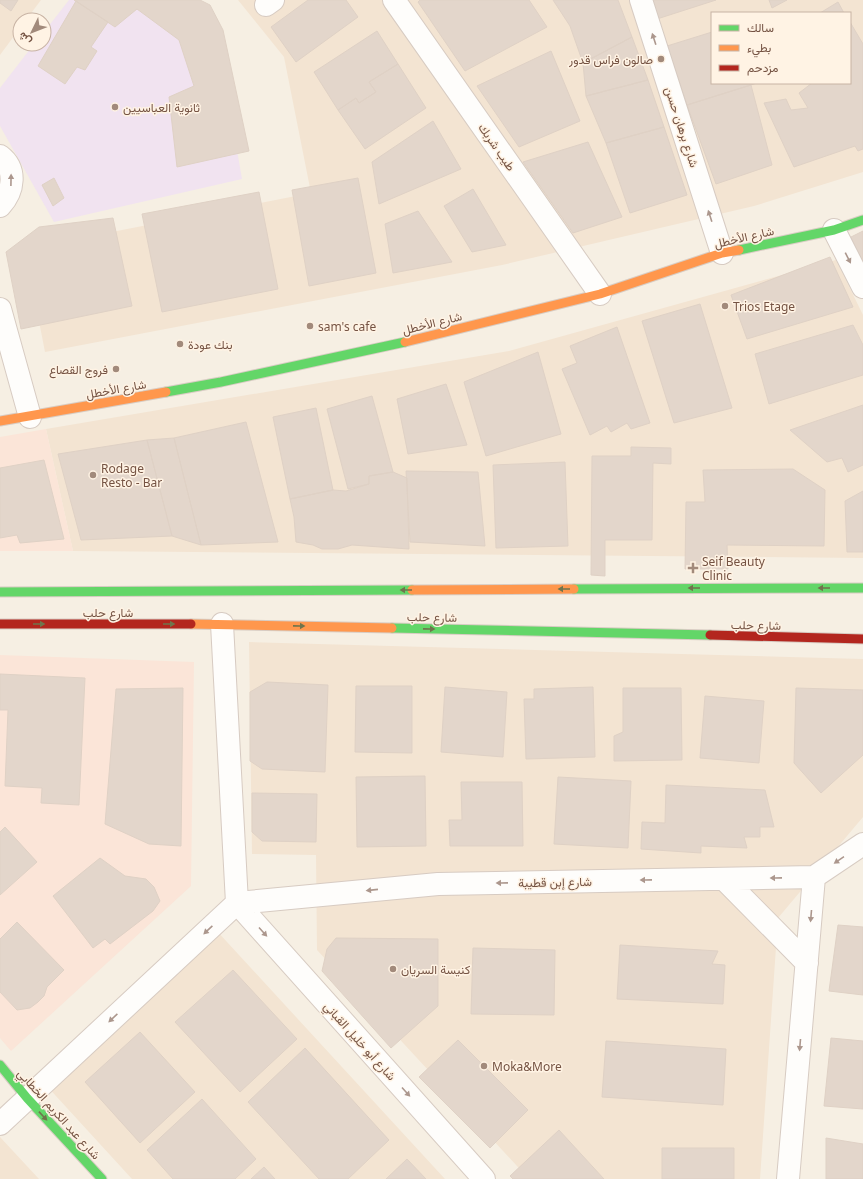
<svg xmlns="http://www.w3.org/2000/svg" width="863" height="1179" font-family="'Noto Sans',Vazirmatn,sans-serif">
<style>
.residential{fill:#f3e4d2;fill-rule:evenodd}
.commercial{fill:#fbe5d8}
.education{fill:#f1e3f0}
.building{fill:#e3d6cb;stroke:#dfd1c5}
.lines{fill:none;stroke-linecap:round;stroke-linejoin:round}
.street-casing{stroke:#d7cbc2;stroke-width:24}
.fast-casing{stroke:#d8ccc3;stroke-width:11}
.slow-casing{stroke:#d8ccc3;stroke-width:11}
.jam-casing{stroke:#d8ccc3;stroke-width:11}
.street{stroke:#fefdfb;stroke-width:22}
.fast{stroke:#63d668;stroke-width:9}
.slow{stroke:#ff974d;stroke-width:9}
.jam{stroke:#b3261e;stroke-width:9}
.oneway{fill:#ac978d}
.oneway2{fill:#70744c}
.poi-dot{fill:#a28a7b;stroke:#fff3e4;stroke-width:1.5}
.labels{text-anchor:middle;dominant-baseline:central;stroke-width:3;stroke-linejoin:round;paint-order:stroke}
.poi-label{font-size:12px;fill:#755343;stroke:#fff3e4;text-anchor:start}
.street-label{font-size:12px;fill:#755343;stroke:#fff3e4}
</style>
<rect width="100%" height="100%" fill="#f6efe3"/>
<!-- residential -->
<path class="residential" d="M 0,0 L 41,0 L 26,20 L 20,20 L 20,28 L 0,55 Z
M 238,0 L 863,0 L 863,172 L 754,206 L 502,265 L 45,352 L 25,249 L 311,193 L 284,57 ZM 712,13 L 850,13 L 850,83 L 712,83 Z
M 836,260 L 863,315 L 863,558 L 73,551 L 46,429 L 509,351 Z
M 249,642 L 863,659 L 863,817 L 778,918 L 760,1179 L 529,1179 L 317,950 L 316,855 L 252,854 Z
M 216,930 L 445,1179 L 132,1179 L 45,1084 Z
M 0,1137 L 39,1179 L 0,1179 Z"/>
<!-- commercial -->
<path class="commercial" d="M 46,429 L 73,551 L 0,551 L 0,437 Z
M 0,655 L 194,662 L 191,886 L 11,1051 L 0,1038 Z"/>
<!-- education -->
<path class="education" d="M 69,0 L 182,0 L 214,19 L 242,179 L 54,222 L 0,126 L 0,88 L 34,44 L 44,44 L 44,32 Z"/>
<!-- building -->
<path class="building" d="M 0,0 L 18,0 L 11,11 L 0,3 Z
M 74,0 L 200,0 L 210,5 L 223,30 L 249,151 L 177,167 L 169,97 L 194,86 L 179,40 L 137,9 L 115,27 Z
M 308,0 L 346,0 L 358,17 L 296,62 L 271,27 Z
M 420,0 L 529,0 L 547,27 L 465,71 L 418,2 Z
M 553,0 L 618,0 L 632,37 L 583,63 L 570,26 Z
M 651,0 L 716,0 L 657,19 Z
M 769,0 L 787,0 L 772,8 Z
M 76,1 L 108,22 L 91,47 L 97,51 L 85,70 L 77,67 L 65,84 L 38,66 Z
M 838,2 L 844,13 L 820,13 Z
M 850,22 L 863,44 L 863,149 L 858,151 L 855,146 L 794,167 L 764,103 L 786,99 L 791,110 L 808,108 L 799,93 L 812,83 L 850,83 Z
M 377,31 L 398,64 L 369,82 L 376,92 L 359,103 L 356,98 L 338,110 L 314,72 Z
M 712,32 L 712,83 L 757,83 L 687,105 L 667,46 Z
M 632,37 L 648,80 L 586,96 L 583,63 Z
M 551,51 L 580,121 L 519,147 L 477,86 Z
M 398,64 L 426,108 L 365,149 L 338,110 L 356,98 L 359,103 L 376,92 L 369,82 Z
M 648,80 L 664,127 L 606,143 L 586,96 Z
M 751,85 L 772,165 L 716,184 L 687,105 Z
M 433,121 L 461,169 L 379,204 L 372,162 Z
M 664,127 L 687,195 L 630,213 L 606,143 Z
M 588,142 L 622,217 L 573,233 L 523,162 Z
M 54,178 L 64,198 L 53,206 L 42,185 Z
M 358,178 L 376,273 L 309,286 L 292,190 Z
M 473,189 L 506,245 L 472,252 L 444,206 Z
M 259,192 L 278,289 L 162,312 L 142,214 Z
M 418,211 L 452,262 L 393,273 L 385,224 Z
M 113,218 L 132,306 L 21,329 L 6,252 L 39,227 Z
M 863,231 L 863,271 L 847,239 Z
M 830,257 L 853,307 L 747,339 L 731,295 Z
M 700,304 L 732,408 L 674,423 L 642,321 Z
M 853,325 L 863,345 L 863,375 L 769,404 L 755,354 Z
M 617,327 L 650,423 L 631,429 L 627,423 L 611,432 L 607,426 L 590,435 L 562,369 L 577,363 L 570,346 Z
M 538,352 L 561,434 L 486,456 L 464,382 Z
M 446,384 L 467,445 L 408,454 L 397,399 Z
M 372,396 L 393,472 L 369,476 L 369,484 L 348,489 L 327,409 Z
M 863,405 L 863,465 L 848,472 L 842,458 L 827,462 L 790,430 Z
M 316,408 L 333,490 L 290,499 L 273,417 Z
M 246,422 L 278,542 L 201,545 L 174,438 Z
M 174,438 L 201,545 L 172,536 L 147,440 Z
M 147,440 L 172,536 L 81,540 L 58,454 Z
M 631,447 L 671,448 L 671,464 L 653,463 L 652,540 L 605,540 L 605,576 L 591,575 L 592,456 L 631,456 Z
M 44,460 L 64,539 L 20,543 L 17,535 L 0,538 L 0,468 Z
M 565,462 L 568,546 L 496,548 L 493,465 Z
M 793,469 L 825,490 L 824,546 L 727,545 L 728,569 L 685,569 L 686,502 L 705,502 L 703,470 Z
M 406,471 L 478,472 L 485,546 L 410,542 Z
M 393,472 L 407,478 L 409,549 L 352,545 L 338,549 L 322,549 L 313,545 L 296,542 L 294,517 L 290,499 L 333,490 L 346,491 L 369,484 L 369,476 Z
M 863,491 L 863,552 L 847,552 L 845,501 Z
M 0,674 L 85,678 L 79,805 L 41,803 L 42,788 L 5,786 L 8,710 L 0,710 Z
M 267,682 L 328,685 L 325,772 L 262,769 L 250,761 L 250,692 Z
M 356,686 L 412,686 L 412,753 L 355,752 Z
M 445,687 L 507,692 L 503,757 L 441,752 Z
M 593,687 L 595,757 L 526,759 L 524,699 L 534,699 L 534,689 Z
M 183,688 L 181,846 L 149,844 L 105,824 L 116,689 Z
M 623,688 L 681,688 L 682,760 L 614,761 L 614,736 L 623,732 Z
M 796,688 L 863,690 L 863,755 L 821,793 L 794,763 Z
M 705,696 L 764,701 L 759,763 L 700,758 Z
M 425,776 L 426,846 L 357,847 L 356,777 Z
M 558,777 L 631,781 L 628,848 L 554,844 Z
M 461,782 L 522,782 L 523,846 L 450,846 L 449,820 L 462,820 Z
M 666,785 L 765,790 L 774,827 L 760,827 L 760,837 L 744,837 L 747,848 L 701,846 L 701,853 L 641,849 L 642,822 L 665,823 Z
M 252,793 L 317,794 L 316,842 L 262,841 L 252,832 Z
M 5,827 L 37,862 L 0,895 L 0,832 Z
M 100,858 L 125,876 L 146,879 L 154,887 L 160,901 L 153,911 L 110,944 L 105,939 L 93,948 L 53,896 Z
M 17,922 L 64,970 L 47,987 L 44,996 L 38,1002 L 30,1008 L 17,1010 L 0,992 L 0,939 Z
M 838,925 L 863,927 L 863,995 L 829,991 Z
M 336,938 L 438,939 L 438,1006 L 391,1048 L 322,971 L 327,949 Z
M 620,945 L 718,951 L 712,964 L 725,965 L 723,1004 L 617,999 Z
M 473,948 L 555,950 L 554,1015 L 471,1014 Z
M 233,970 L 297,1039 L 240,1092 L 175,1022 Z
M 140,1032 L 195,1092 L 140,1143 L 85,1082 Z
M 831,1038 L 863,1041 L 863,1109 L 824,1106 Z
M 458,1040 L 528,1110 L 490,1148 L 419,1077 Z
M 606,1041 L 726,1049 L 723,1105 L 602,1097 Z
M 305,1048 L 389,1140 L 348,1179 L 319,1179 L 248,1102 Z
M 202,1099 L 256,1159 L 235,1179 L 173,1179 L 147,1150 Z
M 559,1130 L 604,1179 L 513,1179 L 510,1176 Z
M 826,1138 L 863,1144 L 863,1179 L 826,1179 Z
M 662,1148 L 734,1148 L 734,1179 L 662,1179 Z
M 407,1159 L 426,1179 L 386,1179 Z
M 264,1167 L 275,1179 L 251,1179 Z"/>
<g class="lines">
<!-- street casing -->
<g class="street-casing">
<path id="street" d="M 394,0 L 600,294
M 641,0 L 722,253
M 266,5 L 273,0
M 0,156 C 17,169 14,191 0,206
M 834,230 L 863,287
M 0,309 L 30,417
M 222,624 L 237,903
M 724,879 L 807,963
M 237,903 L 438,884 L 814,877 L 863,844
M 237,903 L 484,1179
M 0,1124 L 237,903
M 788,1179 L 814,877"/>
</g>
<!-- fast casing -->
<g class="fast-casing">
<path id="fast" d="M 739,250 L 834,230 L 863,220
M 166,392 L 221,382 L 405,342
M 574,589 L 863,588
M 0,592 L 412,590
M 392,628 L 710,635
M 0,1065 L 27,1098 L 102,1179"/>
</g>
<!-- slow casing -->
<g class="slow-casing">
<path id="slow" d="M 405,342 L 600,294 L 722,253 L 739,250
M 0,421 L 166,392
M 412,590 L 574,589
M 191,624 L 392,628"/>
</g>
<!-- jam casing -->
<g class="jam-casing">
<path id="jam" d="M 0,624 L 191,624
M 710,635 L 863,639"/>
</g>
<!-- street -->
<use href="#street" class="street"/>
<!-- fast -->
<use href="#fast" class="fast"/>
<!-- slow -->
<use href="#slow" class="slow"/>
<!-- jam -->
<use href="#jam" class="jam"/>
</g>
<!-- one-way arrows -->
<defs><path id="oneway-solid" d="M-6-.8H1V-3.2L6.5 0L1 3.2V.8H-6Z"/></defs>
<g class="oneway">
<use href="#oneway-solid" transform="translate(654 39) rotate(-108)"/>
<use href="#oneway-solid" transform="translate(11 180) rotate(-89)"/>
<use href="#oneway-solid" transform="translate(710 216) rotate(-108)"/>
<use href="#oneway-solid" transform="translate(848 258) rotate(63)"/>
<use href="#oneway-solid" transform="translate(839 860) rotate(146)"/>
<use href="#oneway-solid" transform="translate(776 878) rotate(179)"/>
<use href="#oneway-solid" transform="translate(646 880) rotate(179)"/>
<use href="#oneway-solid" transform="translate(502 883) rotate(179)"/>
<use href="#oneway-solid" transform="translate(372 890) rotate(174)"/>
<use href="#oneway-solid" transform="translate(811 916) rotate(95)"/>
<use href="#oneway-solid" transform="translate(208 930) rotate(137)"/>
<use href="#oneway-solid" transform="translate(263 932) rotate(48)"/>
<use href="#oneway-solid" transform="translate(113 1018) rotate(137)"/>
<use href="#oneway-solid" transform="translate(800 1045) rotate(95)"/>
<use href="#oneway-solid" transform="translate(406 1092) rotate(48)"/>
</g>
<g class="oneway2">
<use href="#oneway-solid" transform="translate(694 588) rotate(180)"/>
<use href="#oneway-solid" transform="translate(824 588) rotate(180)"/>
<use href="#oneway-solid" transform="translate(564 589) rotate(180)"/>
<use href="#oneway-solid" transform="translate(406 590) rotate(180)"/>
<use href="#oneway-solid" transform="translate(39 624)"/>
<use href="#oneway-solid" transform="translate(169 624)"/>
<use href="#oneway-solid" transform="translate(299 626) rotate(1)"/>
<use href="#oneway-solid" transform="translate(429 629) rotate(1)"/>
<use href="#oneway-solid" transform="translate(43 1116) rotate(47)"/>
</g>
<!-- markers -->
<g class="poi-dot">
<circle cx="661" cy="59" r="4"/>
<circle cx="115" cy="107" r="4"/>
<circle cx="725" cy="306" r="4"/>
<circle cx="310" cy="326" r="4"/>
<circle cx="180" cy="344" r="4"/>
<circle cx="116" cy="369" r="4"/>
<circle cx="93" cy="475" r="4"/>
<path d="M691 562h4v4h4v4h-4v4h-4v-4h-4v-4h4z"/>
<circle cx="393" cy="969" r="4"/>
<circle cx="484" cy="1066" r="4"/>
</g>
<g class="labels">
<!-- poi labels -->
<g class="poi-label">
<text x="653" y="59" text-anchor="end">صالون فراس قدور</text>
<text x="123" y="107">ثانوية العباسيين</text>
<text x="733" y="306">Trios Etage</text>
<text x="318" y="326">sam's cafe</text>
<text x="188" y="344">بنك عودة</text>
<text x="108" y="369" text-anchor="end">فروج القصاع</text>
<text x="101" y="468">Rodage<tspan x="101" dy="14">Resto - Bar</tspan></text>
<text x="702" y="561">Seif Beauty<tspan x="702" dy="14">Clinic</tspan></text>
<text x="401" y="969">كنيسة السريان</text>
<text x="492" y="1066">Moka&amp;More</text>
</g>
<!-- street labels -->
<g class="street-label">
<text transform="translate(682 127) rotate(72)">شارع برهان حسن</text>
<text transform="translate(497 147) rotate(55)">طيب شربك</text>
<text transform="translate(744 237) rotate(-13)">شارع الأخطل</text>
<text transform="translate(432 323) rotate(-14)">شارع الأخطل</text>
<text transform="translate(116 389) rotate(-10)">شارع الأخطل</text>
<text x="108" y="612">شارع حلب</text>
<text transform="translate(432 617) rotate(1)">شارع حلب</text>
<text transform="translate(756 625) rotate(1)">شارع حلب</text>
<text transform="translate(555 882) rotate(-1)">شارع إبن قطيبة</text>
<text transform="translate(360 1041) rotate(48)">شارع أبو خليل القباني</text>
<text transform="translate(59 1114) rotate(48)">شارع عبد الكريم الخطابي</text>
</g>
</g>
<!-- legend -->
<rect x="711" y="12" width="140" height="72" fill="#fff3e4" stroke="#c8b3a4"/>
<rect x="719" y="25" width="20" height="6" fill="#63d668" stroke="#c8b3a4"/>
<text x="747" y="32" font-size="12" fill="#755343">سالك</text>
<rect x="719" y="45" width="20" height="6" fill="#ff974d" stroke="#c8b3a4"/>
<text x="747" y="52" font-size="12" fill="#755343">بطيء</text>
<rect x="719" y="65" width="20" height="6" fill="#b3261e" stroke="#c8b3a4"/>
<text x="747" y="72" font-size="12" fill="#755343">مزدحم</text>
<!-- north arrow -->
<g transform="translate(32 32) rotate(227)"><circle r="19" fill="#fff3e4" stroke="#c8b3a4"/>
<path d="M0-3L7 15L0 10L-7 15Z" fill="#a28a7b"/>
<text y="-6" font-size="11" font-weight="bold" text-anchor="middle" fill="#755343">ش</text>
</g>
</svg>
